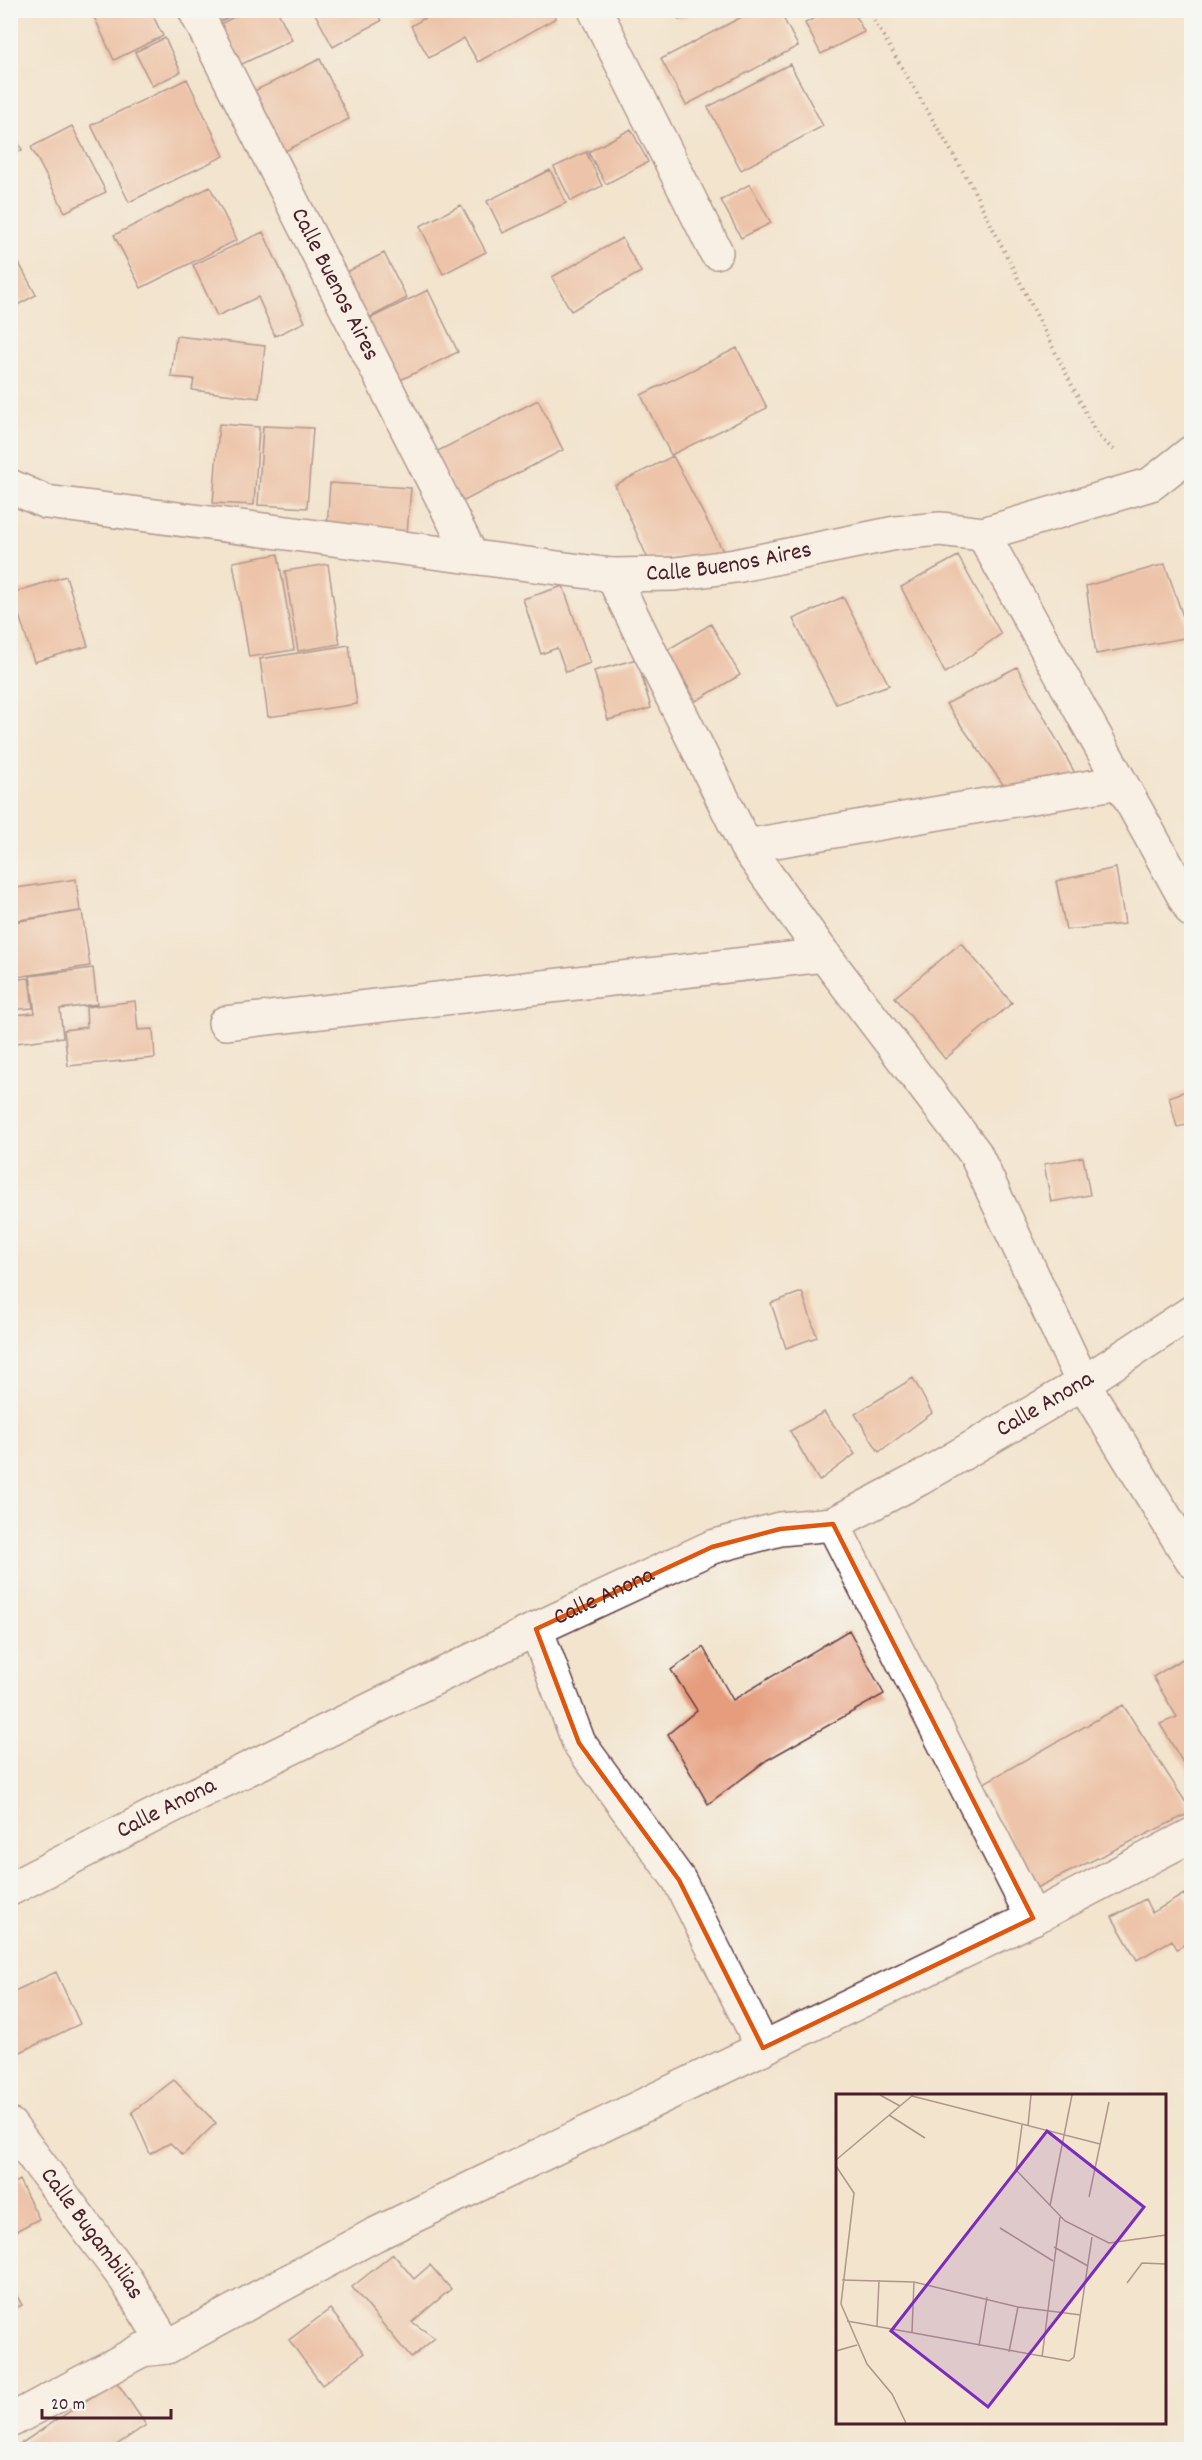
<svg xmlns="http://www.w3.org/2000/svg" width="1202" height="2460" font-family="Dekko,sans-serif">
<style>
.building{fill:#e69d7d}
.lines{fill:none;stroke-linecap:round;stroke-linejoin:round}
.minor-casing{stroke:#633d43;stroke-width:36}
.path{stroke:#633d43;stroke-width:4;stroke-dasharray:1.5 4.5;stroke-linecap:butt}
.minor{stroke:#fff;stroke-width:33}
.marked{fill:none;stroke:#e0560e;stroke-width:4.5;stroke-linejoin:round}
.labels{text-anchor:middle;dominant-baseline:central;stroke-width:4.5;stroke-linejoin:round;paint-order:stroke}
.street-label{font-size:24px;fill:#4a1f2b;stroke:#f6f6f2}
.inset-road{fill:none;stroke:#af958c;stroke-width:1.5}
.view{fill:#7b2cbf;fill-opacity:0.15;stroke:#7b2cbf;stroke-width:3}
.inset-edge{fill:none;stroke:#4a1f2b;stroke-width:3}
</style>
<rect width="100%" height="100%" fill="#f6f6f2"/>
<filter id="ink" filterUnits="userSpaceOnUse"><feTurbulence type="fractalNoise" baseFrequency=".0167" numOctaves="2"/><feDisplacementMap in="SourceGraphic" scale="12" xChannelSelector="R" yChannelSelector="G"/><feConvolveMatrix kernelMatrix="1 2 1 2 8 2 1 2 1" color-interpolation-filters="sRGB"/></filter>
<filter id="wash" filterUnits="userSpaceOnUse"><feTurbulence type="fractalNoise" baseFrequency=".008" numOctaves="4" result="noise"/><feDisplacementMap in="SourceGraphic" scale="24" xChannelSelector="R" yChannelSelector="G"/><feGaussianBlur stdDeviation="1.35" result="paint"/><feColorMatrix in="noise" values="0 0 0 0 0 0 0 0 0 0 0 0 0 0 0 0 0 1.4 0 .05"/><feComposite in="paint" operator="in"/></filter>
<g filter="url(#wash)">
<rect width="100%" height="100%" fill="#f2e4cd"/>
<g id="blocks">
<!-- building -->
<path class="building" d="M 91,10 L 150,10 L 163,36 L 114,60 Z
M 206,10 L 243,10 L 213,25 Z
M 248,10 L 277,10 L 292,40 L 240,65 L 220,24 Z
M 316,10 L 376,10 L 381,21 L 333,47 L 314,12 Z
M 438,10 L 552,10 L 556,18 L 478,62 L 464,38 L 429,58 L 411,26 Z
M 674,10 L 697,10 L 679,20 Z
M 755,10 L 779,10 L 798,46 L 686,105 L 661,59 Z
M 830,10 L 853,10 L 864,32 L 821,54 L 805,23 Z
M 165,38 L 181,72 L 152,86 L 135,52 Z
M 320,59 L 349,119 L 279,154 L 250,93 Z
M 790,64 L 823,126 L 741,170 L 708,107 Z
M 187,79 L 224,156 L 129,202 L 91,125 Z
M 72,126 L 106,192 L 65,212 L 31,147 Z
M 10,128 L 22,150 L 10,156 Z
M 631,129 L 648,162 L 606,184 L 588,152 Z
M 586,152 L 602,186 L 571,201 L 554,167 Z
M 550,170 L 566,203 L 503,233 L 487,201 Z
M 750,184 L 771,223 L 741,238 L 721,200 Z
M 210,187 L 237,240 L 141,288 L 114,235 Z
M 461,205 L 486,252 L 443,274 L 420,226 Z
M 263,232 L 305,322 L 275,336 L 258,297 L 217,316 L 193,265 Z
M 622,238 L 641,272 L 571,311 L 552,277 Z
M 10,246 L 36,295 L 10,309 Z
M 384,253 L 407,298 L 359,323 L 335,278 Z
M 428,290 L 458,352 L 390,385 L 359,324 Z
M 176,336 L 265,346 L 259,398 L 192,390 L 194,379 L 171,377 Z
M 737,348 L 767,408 L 671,455 L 641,395 Z
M 538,400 L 563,450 L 460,503 L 434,453 Z
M 219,424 L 259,427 L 254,505 L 213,503 Z
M 263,426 L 313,428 L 307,508 L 258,505 Z
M 673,456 L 724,553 L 648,559 L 615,485 Z
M 330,483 L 411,488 L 407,533 L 327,528 Z
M 278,554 L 294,650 L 249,657 L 233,562 Z
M 958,556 L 1001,634 L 945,673 L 901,587 Z
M 328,564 L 340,644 L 298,651 L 285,571 Z
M 1165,564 L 1190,637 L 1096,654 L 1086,586 Z
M 66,576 L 88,646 L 34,662 L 12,593 Z
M 563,586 L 590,663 L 566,672 L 557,648 L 541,654 L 523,599 Z
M 843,597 L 889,685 L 836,704 L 793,619 Z
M 711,624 L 740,675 L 696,701 L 667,650 Z
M 349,645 L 357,704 L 268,717 L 260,659 Z
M 637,659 L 651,708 L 608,720 L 594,671 Z
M 1017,667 L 1077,777 L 1009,793 L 946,704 Z
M 1116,868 L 1125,924 L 1066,930 L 1056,881 Z
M 76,879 L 80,911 L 12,921 L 10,889 Z
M 82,911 L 90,966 L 10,978 L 10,953 L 17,952 L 13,922 Z
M 961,943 L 1012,1003 L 945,1059 L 895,997 Z
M 93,968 L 97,1004 L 60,1009 L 63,1037 L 16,1043 L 12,1015 L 35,1013 L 30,976 Z
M 29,978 L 33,1008 L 10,1010 L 10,980 Z
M 135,1001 L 138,1030 L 153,1029 L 155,1058 L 68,1066 L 64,1030 L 87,1027 L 86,1007 Z
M 1192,1089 L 1192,1124 L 1177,1127 L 1169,1097 Z
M 1083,1157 L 1090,1195 L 1051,1202 L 1044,1164 Z
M 802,1292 L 817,1337 L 786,1348 L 771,1303 Z
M 913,1378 L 932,1413 L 879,1452 L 855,1414 Z
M 824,1412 L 855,1454 L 819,1481 L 790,1431 Z
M 849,1630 L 884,1694 L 767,1760 L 708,1804 L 668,1734 L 697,1710 L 671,1670 L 703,1647 L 733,1700 Z
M 1192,1653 L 1192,1778 L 1160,1724 L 1177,1717 L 1153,1677 Z
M 1123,1705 L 1192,1812 L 1034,1889 L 984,1783 Z
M 1184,1894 L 1192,1908 L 1192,1940 L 1177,1949 L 1172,1940 L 1137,1960 L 1112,1917 L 1145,1899 L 1152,1913 Z
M 56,1972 L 80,2024 L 10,2057 L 10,1993 Z
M 174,2080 L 216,2123 L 183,2155 L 170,2143 L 150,2154 L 132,2112 Z
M 19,2180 L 39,2219 L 10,2234 L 10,2185 Z
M 393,2254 L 414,2279 L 430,2265 L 451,2289 L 412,2322 L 435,2338 L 411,2358 L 352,2287 Z
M 10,2284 L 22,2305 L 10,2311 Z
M 330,2309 L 364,2353 L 322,2385 L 289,2340 Z
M 116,2381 L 146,2425 L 109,2450 L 11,2450 Z"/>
</g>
</g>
<g filter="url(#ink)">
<use href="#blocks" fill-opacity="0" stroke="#633d43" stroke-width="1.5"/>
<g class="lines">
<!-- minor casing -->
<g class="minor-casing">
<g id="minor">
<path id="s1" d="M 195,10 L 472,557"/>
<path d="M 595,10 L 716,252"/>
<path id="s2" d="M 10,486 L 46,502 L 612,575 L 675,574 L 735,566 L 896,533 L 940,529 L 983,534 L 1151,484 L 1192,452"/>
<path d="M 983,534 L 1192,911"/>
<path d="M 612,575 L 746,846 L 824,955 L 975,1153 L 1083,1383 L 1192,1561"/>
<path d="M 746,846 L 1120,782"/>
<path d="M 225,1023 L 824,955"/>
<path d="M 833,1524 L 1033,1918"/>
<path d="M 536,1629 L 579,1743 L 679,1880 L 763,2048"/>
<path id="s3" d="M 10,1889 L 186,1799 L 536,1629 L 712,1547 L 780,1529 L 833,1524 L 919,1479 L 1083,1383 L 1192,1312"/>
<path id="s4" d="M 10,2125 L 126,2280 L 167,2347"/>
<path d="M 10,2421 L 142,2350 L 167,2347 L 374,2235 L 1033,1918 L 1192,1835"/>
</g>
</g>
<!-- path -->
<path class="path" d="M 868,10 L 970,183 L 1097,435 L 1117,453"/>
<!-- minor -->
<use href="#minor" class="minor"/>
</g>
</g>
<!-- marked area -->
<path d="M0 0H1202V2460H0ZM 833,1524 L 1033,1918 L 763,2048 L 679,1880 L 579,1743 L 536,1629 L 712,1547 L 780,1529 Z" fill="#f2e4cd" fill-opacity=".55" fill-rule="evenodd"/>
<path class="marked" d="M 833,1524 L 1033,1918 L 763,2048 L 679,1880 L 579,1743 L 536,1629 L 712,1547 L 780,1529 Z"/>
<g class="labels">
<!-- street labels -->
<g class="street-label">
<text stroke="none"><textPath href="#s1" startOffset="308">Calle Buenos Aires</textPath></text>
<text stroke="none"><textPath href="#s2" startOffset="728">Calle Buenos Aires</textPath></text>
<text stroke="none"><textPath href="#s3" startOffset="1148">Calle Anona</textPath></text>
<text stroke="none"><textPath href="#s3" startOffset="662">Calle Anona</textPath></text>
<text stroke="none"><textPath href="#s3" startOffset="176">Calle Anona</textPath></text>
<text stroke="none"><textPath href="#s4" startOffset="136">Calle Bugambilias</textPath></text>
</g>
</g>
<!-- overview -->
<g transform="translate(836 2094)">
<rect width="330" height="330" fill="#f2e4cd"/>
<path class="inset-road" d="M 44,1 L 64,12M 76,2 L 264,50M 53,21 L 89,44M 186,31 L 180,76 L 229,127 L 273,149 L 330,141M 192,32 L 195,1M 0,66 L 77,1M 0,72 L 18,99 L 5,210 L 31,270 L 56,300 L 70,329M 253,103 L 273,8M 214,112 L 236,1M 164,134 L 217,167M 218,153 L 252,172M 6,186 L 78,188 L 182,213 L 245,221M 291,189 L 306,169 L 330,170M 11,227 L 233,267 L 238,263 L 256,143M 41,232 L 43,186M 76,238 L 78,188M 143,252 L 151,203M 0,257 L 21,251M 173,258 L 182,213M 206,263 L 224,123"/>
<path class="view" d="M 211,37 L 308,113 L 152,313 L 55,237 Z"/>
<rect width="330" height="330" class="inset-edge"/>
</g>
<!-- margin -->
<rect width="1202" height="2460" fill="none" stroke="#f6f6f2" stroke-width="36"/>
<!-- scale -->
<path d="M42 2409v9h129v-9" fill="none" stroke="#4a1f2b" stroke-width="3"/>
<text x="51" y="2409" font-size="18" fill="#4a1f2b" stroke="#f6f6f2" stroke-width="4.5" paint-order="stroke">20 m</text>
</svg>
